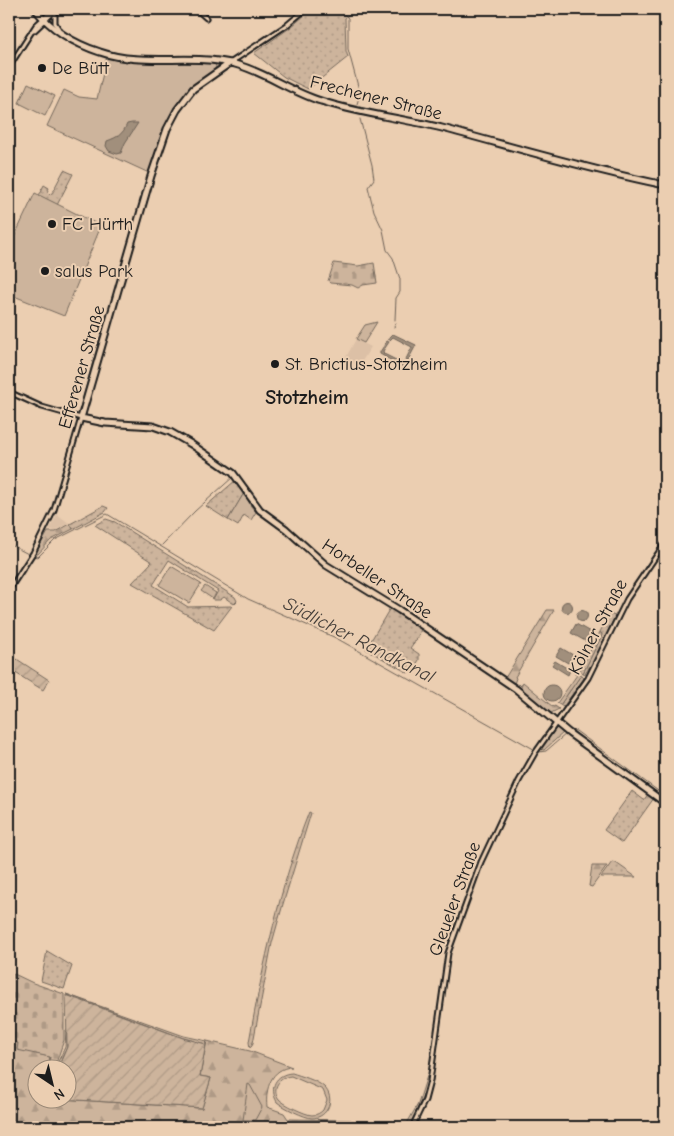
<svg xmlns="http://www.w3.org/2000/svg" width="674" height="1136" font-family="'Comic Neue',sans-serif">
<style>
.built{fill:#dcc0a6}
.grass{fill:url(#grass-dots);stroke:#74685c}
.forest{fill:url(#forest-firs);stroke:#74685c}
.cemetery{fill:url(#cemetery-stones);stroke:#74685c}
.park{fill:#cdb49c;stroke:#74685c;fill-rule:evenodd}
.garden{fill:url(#garden-furrows);stroke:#74685c}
.water{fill:#a18f7c;stroke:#6c6156}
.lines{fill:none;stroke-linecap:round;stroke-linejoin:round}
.stream{stroke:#6c6156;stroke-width:1}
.minor-casing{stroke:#1c1c1c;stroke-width:7}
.major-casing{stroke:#1c1c1c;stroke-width:9}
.minor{stroke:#ebceb1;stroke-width:3}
.major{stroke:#ebceb1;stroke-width:5}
.poi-dot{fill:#1c1c1c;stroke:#ebceb1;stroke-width:2}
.labels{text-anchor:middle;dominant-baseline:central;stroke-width:4;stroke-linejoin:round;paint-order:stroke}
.poi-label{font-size:18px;fill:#1c1c1c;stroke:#ebceb1;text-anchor:start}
.street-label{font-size:18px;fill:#1c1c1c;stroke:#ebceb1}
.water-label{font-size:19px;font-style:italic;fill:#443e39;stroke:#ebceb1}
.quarter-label{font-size:20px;font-weight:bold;fill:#1c1c1c;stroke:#ebceb1}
</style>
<defs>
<pattern id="grass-dots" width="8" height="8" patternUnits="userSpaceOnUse" patternTransform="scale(1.25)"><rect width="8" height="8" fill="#cdb49c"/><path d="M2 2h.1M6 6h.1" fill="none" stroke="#af9a86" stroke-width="1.8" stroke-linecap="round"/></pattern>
<pattern id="forest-firs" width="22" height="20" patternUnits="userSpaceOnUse" patternTransform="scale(1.25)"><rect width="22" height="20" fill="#cdb49c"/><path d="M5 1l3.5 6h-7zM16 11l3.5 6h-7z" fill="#af9a86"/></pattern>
<pattern id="cemetery-stones" width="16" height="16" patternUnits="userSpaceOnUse" patternTransform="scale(1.25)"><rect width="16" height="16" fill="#cdb49c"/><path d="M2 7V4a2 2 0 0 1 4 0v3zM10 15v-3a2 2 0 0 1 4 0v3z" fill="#af9a86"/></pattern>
<pattern id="garden-furrows" width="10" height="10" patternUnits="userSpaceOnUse" patternTransform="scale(1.25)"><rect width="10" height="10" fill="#cdb49c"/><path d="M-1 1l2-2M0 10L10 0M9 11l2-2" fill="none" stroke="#af9a86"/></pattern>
</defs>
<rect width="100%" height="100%" fill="#ebceb1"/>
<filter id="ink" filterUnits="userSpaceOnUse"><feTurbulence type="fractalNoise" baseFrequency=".02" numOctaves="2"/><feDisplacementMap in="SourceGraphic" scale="10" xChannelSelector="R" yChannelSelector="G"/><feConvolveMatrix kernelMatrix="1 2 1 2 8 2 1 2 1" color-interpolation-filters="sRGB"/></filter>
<g filter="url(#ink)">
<!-- built -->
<path class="built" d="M 356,339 L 371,347 L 359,366 L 345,359 Z
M 57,514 L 69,523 L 55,531 L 50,529 Z"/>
<!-- grass -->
<path class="grass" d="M 312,9 L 354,10 L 345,18 L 346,51 L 348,57 L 308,89 L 284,77 L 254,53 L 291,27 Z
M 64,170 L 73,174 L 56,207 L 38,196 L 42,191 L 41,188 L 42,189 L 44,185 L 49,188 L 47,192 L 50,195 L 56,188 L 55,187 Z
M 236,480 L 244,493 L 228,520 L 206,506 Z
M 103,506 L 108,508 L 105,512 L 73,529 L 70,524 Z
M 106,519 L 115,522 L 235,597 L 237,601 L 234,604 L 224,597 L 220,600 L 213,600 L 218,591 L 169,560 L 153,585 L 188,607 L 232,606 L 214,630 L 132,583 L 152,562 L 95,525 Z
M 390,608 L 421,628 L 419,636 L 410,648 L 419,654 L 419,660 L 414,668 L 411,667 L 408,673 L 366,649 Z
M 609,614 L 615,616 L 596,657 L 585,674 L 583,673 L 600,639 L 602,634 L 600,632 Z
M 581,675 L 584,678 L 563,707 L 560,705 Z
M 557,728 L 564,732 L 544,750 L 540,749 L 552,731 Z
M 632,791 L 644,800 L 648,794 L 654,798 L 622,843 L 604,830 Z
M 309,812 L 311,813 L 283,904 L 272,943 L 253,1043 L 250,1048 L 249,1042 C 263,964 280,886 309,812 Z
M 612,862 L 616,863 L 636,877 L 601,877 Z
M 47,951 L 72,966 L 64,989 L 41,981 Z"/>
<!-- forest -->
<path class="forest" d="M 102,334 L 81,411 L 79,411 L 100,337 Z
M 70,524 L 73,529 L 51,540 L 38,554 L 35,554 L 48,532 L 56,532 Z
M 547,610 L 554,610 L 515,677 L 516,678 L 514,684 L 505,678 Z
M 600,632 L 602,635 L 583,673 L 578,669 L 581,669 Z
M 576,672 L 581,675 L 560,705 L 557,703 L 577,675 L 575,674 Z
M 523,682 L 553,707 L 555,706 L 559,709 L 551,713 L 517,687 L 519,684 L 521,686 Z
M 592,866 L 607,866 L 592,887 L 589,886 Z
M 66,1030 L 67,1030 L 67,1047 L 58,1068 L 38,1068 L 38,1098 L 61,1099 L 202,1108 L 211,1078 L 200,1076 L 207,1041 L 250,1051 L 292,1067 C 271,1068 265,1089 267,1107 L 284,1113 L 288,1119 L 351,1120 L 357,1127 L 9,1127 L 9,1041 L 18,1043 L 17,1049 L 50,1057 L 49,1063 L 56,1066 L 65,1047 Z
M 427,1076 L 429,1076 C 425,1094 417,1110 409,1127 L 405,1127 L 418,1104 Z"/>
<!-- cemetery -->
<path class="cemetery" d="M 334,263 L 358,266 L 374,263 L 377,283 L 363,285 L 358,288 L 352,285 L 330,283 L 328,281 Z
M 10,972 L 33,983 L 64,994 L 64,1040 L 55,1066 L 49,1063 L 50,1057 L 17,1050 L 18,1043 L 9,1041 L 9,976 Z"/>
<!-- park -->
<path class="park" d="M 107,56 L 213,63 L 216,66 L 215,70 L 192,88 L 168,123 L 149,173 L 47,126 L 64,90 L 79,97 L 97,99 Z
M 28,83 L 55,96 L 45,116 L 19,103 Z
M 35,193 L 101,226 L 64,316 L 9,294 L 9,248 Z
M 377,322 L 364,343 L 356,339 L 365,325 Z
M 244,493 L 250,504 L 250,505 L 256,512 L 251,520 L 244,515 L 238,526 L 228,520 Z
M 171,566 L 201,584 L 189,603 L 159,585 Z
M 205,586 L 216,593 L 213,599 L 201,591 Z
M 66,994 L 184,1036 L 207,1041 L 206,1044 L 183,1038 Z
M 292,1073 C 301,1076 316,1080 324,1087 C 336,1098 328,1118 312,1118 C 305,1118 283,1107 277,1102 C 269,1088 275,1074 292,1073 ZM 291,1076 L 323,1090 L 327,1100 L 323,1110 C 320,1113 317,1115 312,1115 C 306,1115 283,1104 279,1099 C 271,1089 279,1077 291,1076 Z
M 248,1084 L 250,1085 L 262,1107 L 255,1120 L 243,1120 Z"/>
<!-- garden -->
<path class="garden" d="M 9,654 L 49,680 L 43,690 L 9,669 Z
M 66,995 L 183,1038 L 206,1044 L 200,1076 L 211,1078 L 202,1108 L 61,1099 L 68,1098 L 68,1068 L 58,1068 L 67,1047 Z"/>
<!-- water -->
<path class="water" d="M 132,123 L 138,123 L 125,143 L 121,153 L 117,154 L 109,151 L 106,146 L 107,141 C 118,137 123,134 127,124 Z
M 393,334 L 416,345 L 405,366 L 401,366 L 380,354 L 380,352 L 387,341 L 389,342 L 383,351 L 384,354 L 402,363 L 405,361 L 412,347 L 393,337 L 390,340 L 388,339 Z
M561.5 607a5.5 5.5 0 1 1 11 0a5.5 5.5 0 1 1-11 0Z
M576.5 616a5.5 5.5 0 1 1 11 0a5.5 5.5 0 1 1-11 0Z
M 576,624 L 592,633 L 587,642 L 571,633 Z
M 561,648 L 573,655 L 568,663 L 556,656 Z
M 555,661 L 570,670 L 568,675 L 552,665 Z
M544 693a8 8 0 1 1 16 0a8 8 0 1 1-16 0Z"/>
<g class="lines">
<!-- stream -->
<path class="stream" d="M 339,9 L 348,18 L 348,49 L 359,90 L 359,97 L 357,104
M 360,119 L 372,165 L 374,179 L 368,187 L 374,211 L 383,230 L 387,250 L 393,258 L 400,279 L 400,292 L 396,298 L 395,320
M 394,327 L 396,323
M 9,544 L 32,556 L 38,557 L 55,540 L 107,514 L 248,599 L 336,638 L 539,752 L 546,751 L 566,734
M 162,545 L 195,511 L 233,477
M 569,732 L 571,730 L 576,731 L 665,796"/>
<!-- minor casing -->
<g class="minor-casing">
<path id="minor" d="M 196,9 L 206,18
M 55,12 L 55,23 L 59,29
M 35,30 L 57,9
M 230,63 L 287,25 L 306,9
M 9,67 L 36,25 L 54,9
M 9,392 L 42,407 L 81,418 L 54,510 L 33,553 L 9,590
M 412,1127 L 425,1100 L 430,1081 L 448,953 L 481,862 L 519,781 L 535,753 L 588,678 L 627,599 L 665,543"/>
</g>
<!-- major casing -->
<g class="major-casing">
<path id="major" d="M 35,9 C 51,29 75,44 100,52 C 143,67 190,53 235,64 C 265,72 291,92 321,101 C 360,114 402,118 442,128 C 517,148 590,170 665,185
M 230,63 L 193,89 L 177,110 L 167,129 L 151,176 L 81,418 L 105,423 L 153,426 L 170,432 L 191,444 L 233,473 L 260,510 L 286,529 L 326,565 L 399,610 L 516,689 L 570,734 L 665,803"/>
</g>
<!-- minor -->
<use href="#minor" class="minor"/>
<!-- major -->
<use href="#major" class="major"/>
</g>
</g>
<!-- markers -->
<g class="poi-dot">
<circle cx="42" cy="68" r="5"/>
<circle cx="52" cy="224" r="5"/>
<circle cx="45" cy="271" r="5"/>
<circle cx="275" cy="364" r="5"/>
</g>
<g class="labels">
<!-- poi labels -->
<g class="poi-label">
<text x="52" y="68">De Bütt</text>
<text x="62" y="224">FC Hürth</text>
<text x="55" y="271">salus Park</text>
<text x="285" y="364">St. Brictius-Stotzheim</text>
</g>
<!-- street labels -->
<g class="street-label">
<text transform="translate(376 98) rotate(14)">Frechener Straße</text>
<text transform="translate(82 367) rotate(-74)">Efferener Straße</text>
<text transform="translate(377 579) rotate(34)">Horbeller Straße</text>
<text transform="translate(598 627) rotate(-62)">Kölner Straße</text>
<text transform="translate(455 899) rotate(-70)">Gleueler Straße</text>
</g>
<!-- water labels -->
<g class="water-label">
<text transform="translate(359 640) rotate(27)">Südlicher Randkanal</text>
</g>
<!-- quarter labels -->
<g class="quarter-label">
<text x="307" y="397">Stotzheim</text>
</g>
</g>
<!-- margin -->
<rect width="674" height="1136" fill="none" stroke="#ebceb1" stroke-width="30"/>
<rect x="15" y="15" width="644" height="1106" fill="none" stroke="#1c1c1c" stroke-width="2" filter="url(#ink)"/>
<!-- north arrow -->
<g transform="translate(52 1084) rotate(145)"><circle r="24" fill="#ebceb1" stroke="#988775"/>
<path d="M0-4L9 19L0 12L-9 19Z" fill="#1c1c1c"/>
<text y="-8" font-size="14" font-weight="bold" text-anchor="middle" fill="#1c1c1c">N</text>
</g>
</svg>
